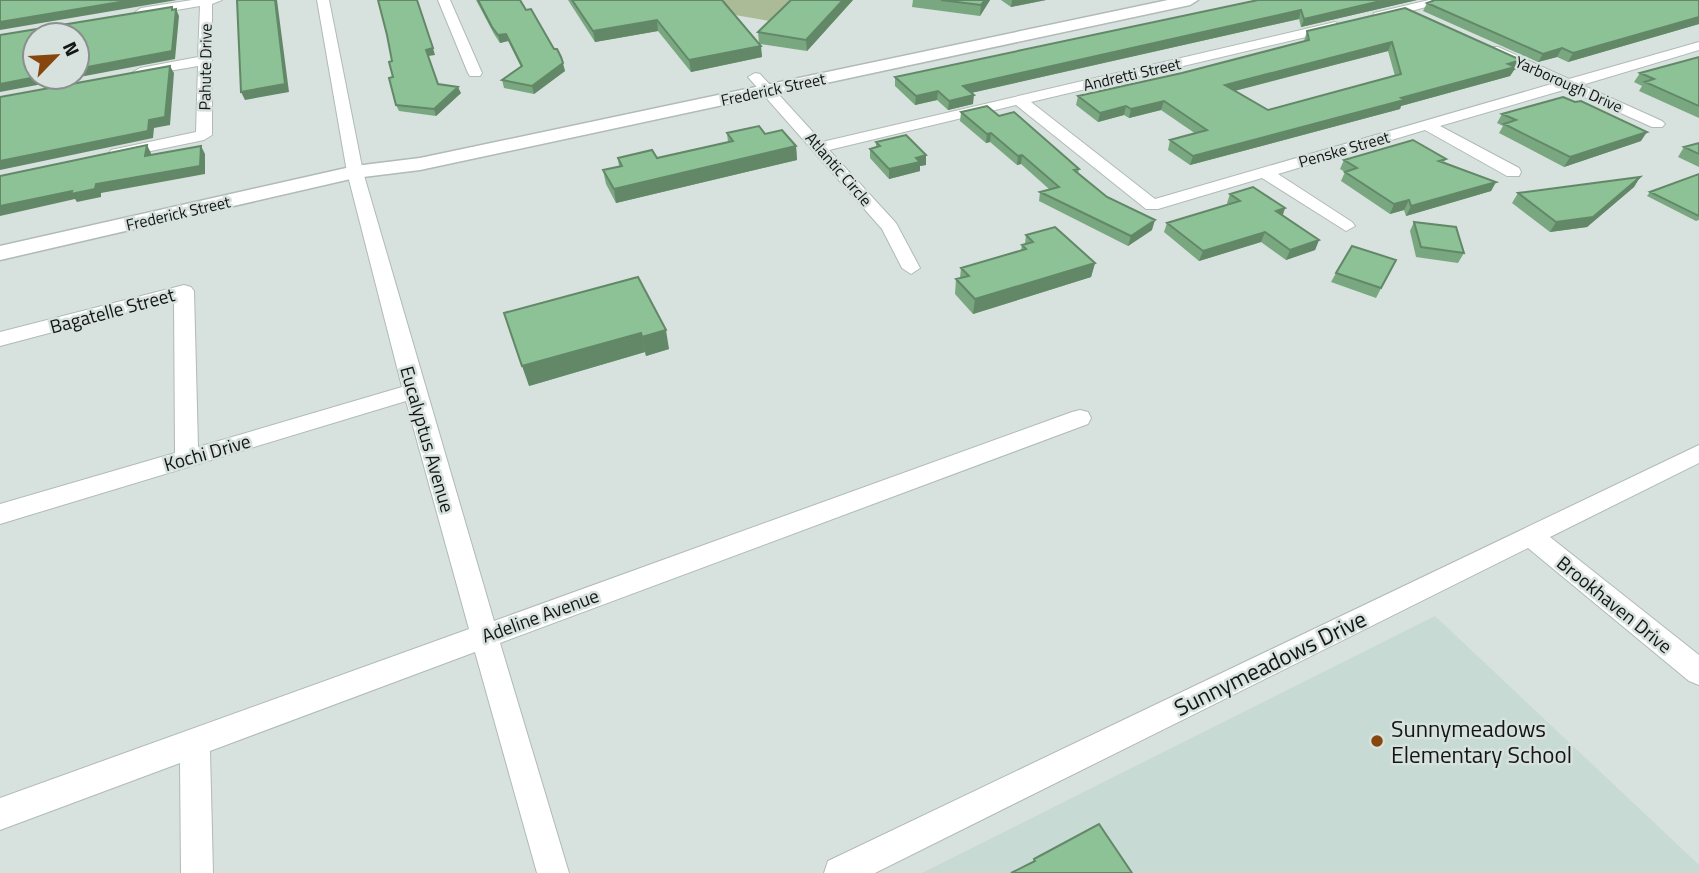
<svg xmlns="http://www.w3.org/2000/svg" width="1699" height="873" font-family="'Titillium Web',sans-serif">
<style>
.built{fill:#c7dad3}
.green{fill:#acbb97}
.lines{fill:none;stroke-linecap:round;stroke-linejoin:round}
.minor-casing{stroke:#b0bab6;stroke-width:2}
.major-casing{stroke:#b0bab6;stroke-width:3}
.minor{fill:#fff;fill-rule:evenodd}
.major{fill:#fff;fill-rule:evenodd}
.wall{fill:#78a780;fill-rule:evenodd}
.shaded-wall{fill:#628868}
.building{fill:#8cc295;stroke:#628868;stroke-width:2;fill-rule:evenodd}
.poi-dot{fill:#86460e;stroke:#d7e1de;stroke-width:2.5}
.labels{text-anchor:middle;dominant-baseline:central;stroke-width:5;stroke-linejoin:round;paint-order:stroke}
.far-street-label{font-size:16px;fill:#131615;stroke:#d7e1de}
.street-label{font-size:19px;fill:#131615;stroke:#d7e1de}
.near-street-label{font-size:23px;fill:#131615;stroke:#d7e1de}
.near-poi-label{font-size:23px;fill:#131615;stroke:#d7e1de;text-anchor:start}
</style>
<rect width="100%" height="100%" fill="#d7e1de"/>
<!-- built -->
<path class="built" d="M 1435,616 L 1699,865 L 1699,873 L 922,873 Z"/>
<!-- green -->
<path class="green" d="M 713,0 L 798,0 L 770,21 L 729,14 Z"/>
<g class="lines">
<!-- minor casing -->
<g class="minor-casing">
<path id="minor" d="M 192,0 L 222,0 L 212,4 L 212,135 L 204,140 L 117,158 L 111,156 L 109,153 L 111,150 L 196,132 L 198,66 L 140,76 L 133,72 L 140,68 L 198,57 L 200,6 L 141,16 L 135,12 L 141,8 Z
M 317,0 L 329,0 L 363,172 L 494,621 L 1072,412 L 1080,410 L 1088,412 L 1091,418 L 1088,424 L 500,643 L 569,873 L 537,873 L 475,652 L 210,751 L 213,873 L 181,873 L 180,763 L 0,830 L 0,798 L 469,629 L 406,401 L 0,524 L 0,504 L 175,453 L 174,300 L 0,346 L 0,332 L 184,285 L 191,287 L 194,291 L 198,447 L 402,387 L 347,172 Z
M 438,0 L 450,0 L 482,73 L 480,76 L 470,76 L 468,73 Z
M 1429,0 L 1451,0 L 1379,20 L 1373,16 L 1374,13 Z
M 1335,22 L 1342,26 L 1340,29 L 1031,102 L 1155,199 L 1555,83 L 1488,53 L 1488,47 L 1498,47 L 1569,79 L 1699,42 L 1699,50 L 1582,85 L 1662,121 L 1665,124 L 1662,127 L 1652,127 L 1567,89 L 1440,126 L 1519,168 L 1521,172 L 1519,176 L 1507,176 L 1425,130 L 1278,174 L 1352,222 L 1355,226 L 1346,231 L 1262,178 L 1158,209 L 1146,209 L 1016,105 L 829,150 L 896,223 L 920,268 L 911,274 L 902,268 L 882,229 L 748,77 L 755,73 L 760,74 L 822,142 Z
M 1699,445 L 1699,463 L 1550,537 L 1699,655 L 1699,685 L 1689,681 L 1528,548 L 875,873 L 824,873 L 828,861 Z"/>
</g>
<!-- major casing -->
<g class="major-casing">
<path id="major" d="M 1168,0 L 1198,0 L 1190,5 L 420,170 L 355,178 L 0,260 L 0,246 L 355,166 L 420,158 Z"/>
</g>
<!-- minor -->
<use href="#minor" class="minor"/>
<!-- major -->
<use href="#major" class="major"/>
</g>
<!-- wall -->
<path class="wall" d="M 476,0 L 520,0 L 565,71 L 534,94 L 504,88 L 502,80 L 521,67 L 508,41 L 500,43 L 494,34 Z
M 568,0 L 722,0 L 759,43 L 758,32 L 853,0 L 807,51 L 760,44 L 762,57 L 691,72 L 658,31 L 595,42 Z
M 913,0 L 990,0 L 980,16 L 912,7 Z
M 1001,0 L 1046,0 L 1011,7 Z
M 1258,0 L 1417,0 L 1301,27 L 1299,19 L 971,93 L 973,104 L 948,110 L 937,100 L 915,105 L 895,86 L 895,77 Z
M 1427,3 L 1699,24 L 1568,62 L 1557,57 L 1538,62 L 1423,11 Z
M 1405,8 L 1517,69 L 1514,70 L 1510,76 L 1401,106 L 1400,109 L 1190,165 L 1168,150 L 1170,140 L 1196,134 L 1161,110 L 1129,118 L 1124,115 L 1098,122 L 1076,105 L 1078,96 L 1182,73 L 1304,41 L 1307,31 ZM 1388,51 L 1395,76 L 1268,110 L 1235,91 Z
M 435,55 L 428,56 L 438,84 L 461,93 L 436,116 L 399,111 L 396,105 L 393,77 L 389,62 Z
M 1699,57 L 1699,118 L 1639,91 L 1642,86 L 1634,82 L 1640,73 Z
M 961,112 L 999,116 L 1079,169 L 1078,174 L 1107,197 L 1152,230 L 1128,246 L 1039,201 L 1040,192 L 1049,189 L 1021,164 L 1017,165 L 990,142 L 986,143 L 960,121 Z
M 1502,114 L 1641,141 L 1564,167 L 1499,133 L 1503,126 L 1497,123 Z
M 727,133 L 765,134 L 796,146 L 797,160 L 616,203 L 606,184 L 603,170 L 619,167 L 618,158 L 657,158 L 728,142 Z
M 876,142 L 926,165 L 920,166 L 920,171 L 889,179 L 870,158 L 870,149 L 876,147 Z
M 1699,143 L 1699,167 L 1678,157 L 1684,147 Z
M 1446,159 L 1444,162 L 1496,182 L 1491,191 L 1406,216 L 1404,210 L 1390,214 L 1341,181 L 1345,172 L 1340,169 L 1344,160 Z
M 1699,174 L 1699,220 L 1696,221 L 1647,196 L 1650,192 Z
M 1640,177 L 1634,187 L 1587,227 L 1550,232 L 1512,203 L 1518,193 Z
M 1230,194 L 1283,215 L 1319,240 L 1315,250 L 1286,260 L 1261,242 L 1199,261 L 1164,232 L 1167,223 L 1228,205 L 1227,203 Z
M 1414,222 L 1464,253 L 1458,263 L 1416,257 L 1410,231 Z
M 1026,235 L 1095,263 L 1091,277 L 973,314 L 955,294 L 956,279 L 960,278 L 961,268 L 1021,250 L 1022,245 L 1025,244 Z
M 1396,260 L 1376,298 L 1331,282 L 1336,273 Z
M 638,277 L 669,349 L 646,356 L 645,352 L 529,386 Z"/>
<!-- shaded-wall -->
<path class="shaded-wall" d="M 132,0 L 177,0 L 0,30 L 0,22 Z
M 275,0 L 277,0 L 289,92 L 245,100 L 241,92 Z
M 843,0 L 853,0 L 807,51 L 806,40 Z
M 985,0 L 990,0 L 980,16 L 981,5 Z
M 1012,0 L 1046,0 L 1011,7 Z
M 1385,0 L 1417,0 L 1301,27 L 1304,19 Z
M 172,7 L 175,13 L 176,9 L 179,16 L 175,59 L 0,92 L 0,84 L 36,77 L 77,77 L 77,69 L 172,10 Z
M 1301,10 L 1299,19 L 962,95 L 963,86 Z
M 1699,17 L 1699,24 L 1568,62 L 1573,53 Z
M 657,20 L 658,31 L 595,42 L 593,31 Z
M 506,34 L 508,41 L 500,43 L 498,35 Z
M 1392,42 L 1388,51 L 1222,94 L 1225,85 Z
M 761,46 L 762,57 L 691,72 L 689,60 Z
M 433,48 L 435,55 L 428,56 L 426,50 Z
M 1562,48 L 1557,57 L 1538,62 L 1543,54 Z
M 1521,60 L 1517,69 L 1514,70 L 1510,76 L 1401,106 L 1400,109 L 1190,165 L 1193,156 Z
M 563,63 L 565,71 L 534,94 L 532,86 Z
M 170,66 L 174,73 L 170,125 L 154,128 L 153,138 L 0,170 L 0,161 Z
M 458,87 L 461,93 L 436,116 L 434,109 Z
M 938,91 L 937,100 L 915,105 L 916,96 Z
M 974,95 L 973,104 L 948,110 L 949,101 Z
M 1164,101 L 1161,110 L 1129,118 L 1131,109 Z
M 1126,106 L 1124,115 L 1098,122 L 1100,113 Z
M 1647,132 L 1641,141 L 1564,167 L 1570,157 Z
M 991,133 L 990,142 L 986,143 L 987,134 Z
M 147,145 L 151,153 L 150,164 L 145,156 Z
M 201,146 L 205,154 L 205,174 L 101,193 L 101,197 L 77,202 L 75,199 L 0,216 L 0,206 L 96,184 Z
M 796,146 L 797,160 L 616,203 L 614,189 Z
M 926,155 L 926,165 L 920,166 L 920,171 L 889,179 L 889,169 L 916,158 Z
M 1022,155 L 1021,164 L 1017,165 L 1018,156 Z
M 1640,177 L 1634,187 L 1587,227 L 1550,232 L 1556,222 Z
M 1496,182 L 1491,191 L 1406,216 L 1411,206 Z
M 1409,200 L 1404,210 L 1390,214 L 1394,204 Z
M 1285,208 L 1282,218 L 1276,211 Z
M 1155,220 L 1152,230 L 1128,246 L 1131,236 Z
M 1265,232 L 1261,242 L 1199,261 L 1203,251 Z
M 1319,240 L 1315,250 L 1286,260 L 1290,250 Z
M 1095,263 L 1091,277 L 973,314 L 975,299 Z
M 666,330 L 669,349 L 646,356 L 642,337 Z
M 641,333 L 645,352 L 529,386 L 522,366 Z"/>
<!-- building -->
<path class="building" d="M 0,0 L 132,0 L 0,22 Z
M 237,0 L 275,0 L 285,84 L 241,92 Z
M 378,0 L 417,0 L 433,48 L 426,50 L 438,84 L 458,87 L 434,109 L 396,105 L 389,78 L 393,77 L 389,62 L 392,61 L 387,35 Z
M 478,0 L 520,0 L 526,10 L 531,9 L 554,49 L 557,49 L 561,57 L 563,63 L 532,86 L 502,80 L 522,66 L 506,34 L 498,35 L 492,27 Z
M 572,0 L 722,0 L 761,46 L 689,60 L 657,20 L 593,31 Z
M 791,0 L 843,0 L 806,40 L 758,32 Z
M 941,0 L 985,0 L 981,5 Z
M 1258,0 L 1385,0 L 1304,19 L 1301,10 L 963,86 L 974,95 L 949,101 L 938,91 L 916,96 L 895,77 Z
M 1435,0 L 1699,0 L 1699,17 L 1573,53 L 1562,48 L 1543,54 L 1427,3 Z
M 172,7 L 172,10 L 176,9 L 172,51 L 77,69 L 77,35 L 35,35 L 35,77 L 36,77 L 0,84 L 0,35 Z
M 1405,8 L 1521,60 L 1508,64 L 1515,67 L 1401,98 L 1404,100 L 1193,156 L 1170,140 L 1207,130 L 1164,101 L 1131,109 L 1126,106 L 1100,113 L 1078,96 L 1182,73 L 1309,40 L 1307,31 ZM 1392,42 L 1401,74 L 1268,110 L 1225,85 Z
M 1699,57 L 1699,106 L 1645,82 L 1654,79 L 1640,73 Z
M 170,66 L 165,117 L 149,120 L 148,131 L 0,161 L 0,97 Z
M 1563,97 L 1575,102 L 1581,101 L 1647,132 L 1570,157 L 1504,124 L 1516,120 L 1502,114 Z
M 987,106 L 999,116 L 1014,112 L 1079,169 L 1074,170 L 1107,197 L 1155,220 L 1131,236 L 1040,192 L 1059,187 L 1022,155 L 1018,156 L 991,133 L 987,134 L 961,112 Z
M 759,126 L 765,134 L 782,130 L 796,146 L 614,189 L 603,170 L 622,166 L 618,158 L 652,150 L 657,158 L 733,141 L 727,133 Z
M 906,135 L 926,155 L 916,158 L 920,162 L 889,169 L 870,149 L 880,146 L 876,142 Z
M 1413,140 L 1446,159 L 1439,161 L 1496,182 L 1411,206 L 1409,200 L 1394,204 L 1345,172 L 1357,168 L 1344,160 Z
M 1699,143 L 1699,154 L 1684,147 Z
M 147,145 L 145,156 L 201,146 L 200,166 L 96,184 L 95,189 L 71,194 L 72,191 L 0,206 L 0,176 Z
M 1699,174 L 1699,216 L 1650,192 Z
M 1640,177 L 1593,217 L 1556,222 L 1518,193 Z
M 1253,187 L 1285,208 L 1276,211 L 1319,240 L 1290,250 L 1265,232 L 1203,251 L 1167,223 L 1240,201 L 1230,194 Z
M 1414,222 L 1456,227 L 1464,253 L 1421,247 Z
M 1055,227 L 1095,263 L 975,299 L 956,279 L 969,276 L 961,268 L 1026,249 L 1022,245 L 1033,242 L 1026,235 Z
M 1352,246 L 1396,260 L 1381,288 L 1336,273 Z
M 638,277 L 666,330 L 642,337 L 641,333 L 522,366 L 504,313 Z
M 1099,824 L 1132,873 L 1011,873 L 1035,861 L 1034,859 Z"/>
<!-- markers -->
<circle class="poi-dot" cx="1377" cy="741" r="7"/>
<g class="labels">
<!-- far-street labels -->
<g class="far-street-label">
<text transform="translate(205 67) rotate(-89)">Pahute Drive</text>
<text transform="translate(1132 74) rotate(-13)">Andretti Street</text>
<text transform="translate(1569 84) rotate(24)">Yarborough Drive</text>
<text transform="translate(773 89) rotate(-12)">Frederick Street</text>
<text transform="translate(1344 149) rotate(-16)">Penske Street</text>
<text transform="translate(839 169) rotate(49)">Atlantic Circle</text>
<text transform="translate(178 213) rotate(-13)">Frederick Street</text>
</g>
<!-- street labels -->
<g class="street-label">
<text transform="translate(112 310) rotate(-15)">Bagatelle Street</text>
<text transform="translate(428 439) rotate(74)">Eucalyptus Avenue</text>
<text transform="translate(207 452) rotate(-16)">Kochi Drive</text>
<text transform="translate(1615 604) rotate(39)">Brookhaven Drive</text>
<text transform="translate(540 615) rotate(-20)">Adeline Avenue</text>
</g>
<!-- near-street labels -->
<g class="near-street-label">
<text transform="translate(1270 663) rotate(-26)">Sunnymeadows Drive</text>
</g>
<!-- near-poi labels -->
<g class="near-poi-label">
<text x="1391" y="728">Sunnymeadows<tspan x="1391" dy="26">Elementary School</tspan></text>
</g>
</g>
<!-- north arrow -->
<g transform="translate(56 56) rotate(65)"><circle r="33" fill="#d7e1de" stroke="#89908e" stroke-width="2"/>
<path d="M0-5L12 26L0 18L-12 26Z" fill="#86460e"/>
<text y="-10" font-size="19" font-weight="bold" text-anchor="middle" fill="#131615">N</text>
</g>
</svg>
